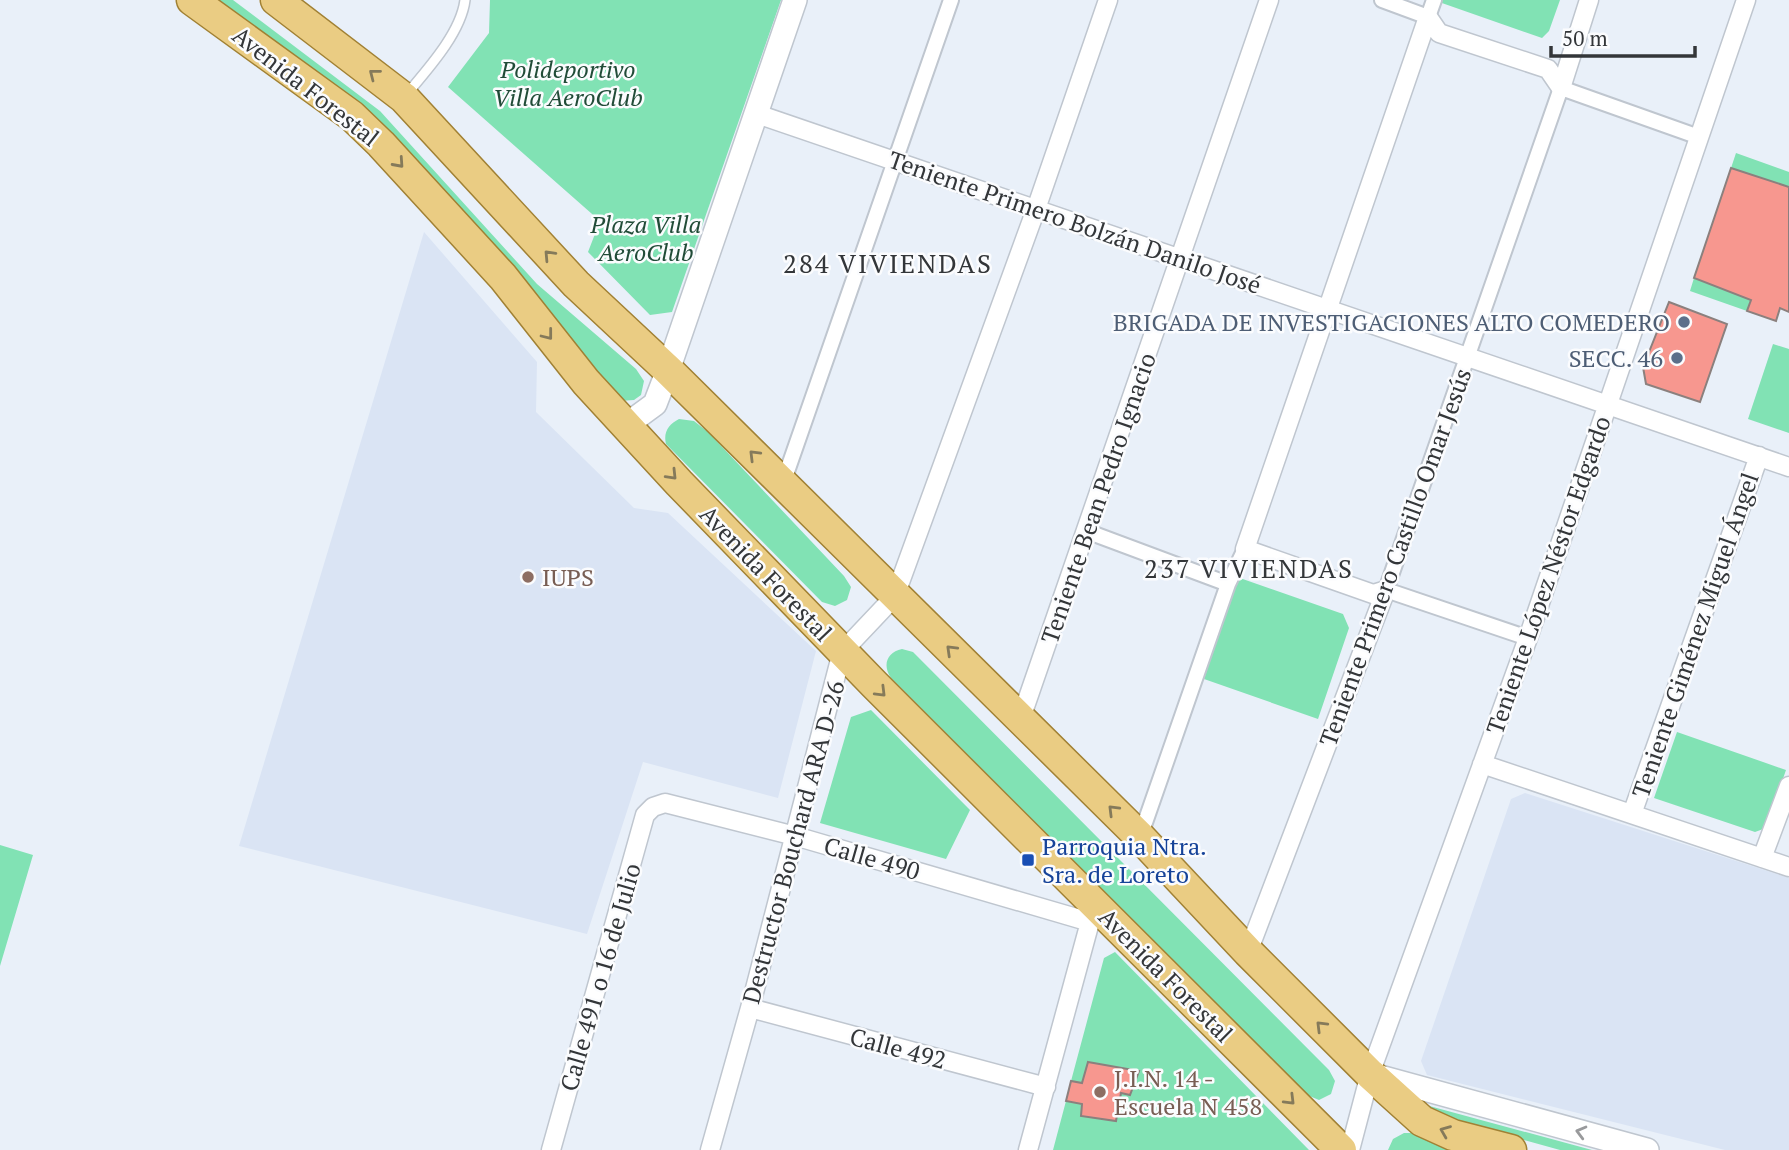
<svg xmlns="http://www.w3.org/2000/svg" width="1789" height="1150" font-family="'PT Serif',serif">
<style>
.built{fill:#dae4f4}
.green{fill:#81e2b4}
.building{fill:#f7978f;stroke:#8b807e;stroke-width:2}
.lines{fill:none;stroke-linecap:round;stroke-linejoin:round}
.service-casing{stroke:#bfc6cf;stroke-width:12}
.pedestrian-casing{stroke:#bfc6cf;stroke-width:18}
.minor-casing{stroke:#bfc6cf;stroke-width:21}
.tertiary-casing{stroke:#bfc6cf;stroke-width:26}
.primary-casing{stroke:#a18134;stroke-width:33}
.service{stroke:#fff;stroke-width:9}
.pedestrian{stroke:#fff;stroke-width:14}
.minor{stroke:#fff;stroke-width:18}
.tertiary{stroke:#fff;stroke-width:23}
.primary{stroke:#eacc83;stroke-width:30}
.oneway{stroke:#857a5a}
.oneway2{stroke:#999a9c}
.service-dot{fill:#5c6f8a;stroke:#fbfcfe;stroke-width:2.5}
.education-dot{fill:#8d6e63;stroke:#fbfcfe;stroke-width:2.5}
.transit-dot{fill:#1a4fb4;stroke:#fbfcfe;stroke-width:2.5}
.labels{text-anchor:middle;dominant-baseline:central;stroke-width:5;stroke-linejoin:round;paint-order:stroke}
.park-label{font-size:24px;font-style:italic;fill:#214c38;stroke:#fbfcfe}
.street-label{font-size:24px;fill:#333639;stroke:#fbfcfe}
.service-label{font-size:24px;fill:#4e5e75;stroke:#fbfcfe;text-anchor:end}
.education-label{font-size:24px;fill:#785e54;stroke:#fbfcfe;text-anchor:start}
.transit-label{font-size:24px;fill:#164399;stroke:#fbfcfe;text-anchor:start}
.neighbourhood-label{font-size:26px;letter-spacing:2px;fill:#333639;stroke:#fbfcfe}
</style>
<rect width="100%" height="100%" fill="#e9f0f9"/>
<!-- built -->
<path class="built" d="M 424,232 L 537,362 L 536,412 L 634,508 L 668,513 L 816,651 L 778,798 L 643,762 L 587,934 L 239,846 Z
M 1525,793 L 1789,878 L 1789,1150 L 1725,1150 L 1427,1075 L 1421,1061 L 1511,799 Z"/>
<!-- green -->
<path class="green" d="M 217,0 L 233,0 L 380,111 L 537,284 L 636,369 L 644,381 L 641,395 L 634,400 L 619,401 Z
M 490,0 L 781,0 L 672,312 L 650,315 L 588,252 L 600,221 L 448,87 L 489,33 Z
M 1440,0 L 1560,0 L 1549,31 L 1542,38 L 1439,2 Z
M 1736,153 L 1789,172 L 1789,187 L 1731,168 Z
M 1694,278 L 1751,300 L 1747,311 L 1690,291 Z
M 1773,344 L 1789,349 L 1789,433 L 1748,419 Z
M 679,419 L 694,421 L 708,432 L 844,576 L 851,587 L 847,600 L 835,606 L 822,602 L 666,444 C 663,432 669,424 679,419 Z
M 1237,577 L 1343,614 L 1349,628 L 1318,719 L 1204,679 Z
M 902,649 L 913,652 L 1329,1070 L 1335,1081 L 1331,1094 L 1319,1100 L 1307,1095 L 891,678 C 882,665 887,652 902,649 Z
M 871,710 L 970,810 L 946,859 L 820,823 L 851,717 Z
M 1677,732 L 1786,770 L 1766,828 L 1755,832 L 1654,798 Z
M 0,845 L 33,855 L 0,966 Z
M 1115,952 L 1309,1150 L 1053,1150 L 1066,1101 L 1082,1104 L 1081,1116 L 1116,1121 L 1121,1093 L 1130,1094 L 1139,1072 L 1088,1062 L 1082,1083 L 1071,1081 L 1104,958 Z
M 1422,1104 L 1592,1150 L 1560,1150 L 1513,1137 L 1462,1128 Z
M 1404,1133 L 1411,1133 L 1474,1150 L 1388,1150 L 1393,1139 Z"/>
<!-- building -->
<path class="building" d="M 1731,168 L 1789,187 L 1789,312 L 1780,308 L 1776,321 L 1747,311 L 1751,300 L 1694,278 Z
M 1669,302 L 1727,324 L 1700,402 L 1646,384 L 1643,367 Z
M 1088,1062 L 1139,1071 L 1130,1095 L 1121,1093 L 1116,1121 L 1081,1116 L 1082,1104 L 1066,1101 L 1071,1081 L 1082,1083 Z"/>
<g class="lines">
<!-- service casing -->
<g class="service-casing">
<path id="service" d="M 406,95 C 427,70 461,33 465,0"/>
</g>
<!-- pedestrian casing -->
<g class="pedestrian-casing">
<path id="pedestrian" d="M 1382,0 L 1428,17 L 1434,0
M 783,483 L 951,0
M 1086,531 L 1228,584
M 1528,638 L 1386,590 L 1561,88 L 1699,137
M 1140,837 L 1228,584 L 1245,549"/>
</g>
<!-- minor casing -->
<g class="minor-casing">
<path id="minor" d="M 1428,17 L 1439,33 L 1548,69 L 1561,88
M 1561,88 L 1589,0
M 757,114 L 1789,467
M 1386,590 L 1373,594 L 1245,549 L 1428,17
M 1021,718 L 1269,0
M 1482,764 L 1789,867
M 1632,814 L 1759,456
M 1762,858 L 1789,786
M 1248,952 L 1386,590
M 750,1008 L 1046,1087
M 551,1150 L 645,815 L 653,807 L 665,803 L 795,836 L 1090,922
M 710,1150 L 750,1008 L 842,652 L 895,596 L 1036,209 L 1108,0
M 1028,1150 L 1090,922 L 1100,915
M 1350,1150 L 1370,1074 L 1528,638 L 1746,0"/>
</g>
<!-- tertiary casing -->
<g class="tertiary-casing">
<path id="tertiary" d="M 625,426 L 655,404 L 668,370 L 795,0
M 1373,1075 L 1647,1150"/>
</g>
<!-- primary casing -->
<g class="primary-casing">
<path id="primary" d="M 192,0 L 352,116 L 381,144 L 503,277 L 586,382 L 679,483 L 875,685 L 1341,1150
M 276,0 L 404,98 L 576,284 L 668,370 L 1140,837 L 1248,952 L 1370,1074 L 1422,1121 L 1453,1135 L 1511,1150"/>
</g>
<!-- service -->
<use href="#service" class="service"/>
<!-- pedestrian -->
<use href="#pedestrian" class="pedestrian"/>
<!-- minor -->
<use href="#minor" class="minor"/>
<!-- tertiary -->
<use href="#tertiary" class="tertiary"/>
<!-- primary -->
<use href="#primary" class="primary"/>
</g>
<!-- one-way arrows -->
<defs><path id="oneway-chevron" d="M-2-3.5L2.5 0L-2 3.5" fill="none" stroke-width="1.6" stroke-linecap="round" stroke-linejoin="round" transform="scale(1.75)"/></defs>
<g class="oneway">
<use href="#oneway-chevron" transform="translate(374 74) rotate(-142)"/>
<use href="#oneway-chevron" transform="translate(399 163) rotate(48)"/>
<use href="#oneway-chevron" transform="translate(549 255) rotate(-133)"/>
<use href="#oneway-chevron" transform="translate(548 335) rotate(52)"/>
<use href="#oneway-chevron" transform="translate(754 455) rotate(-135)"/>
<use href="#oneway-chevron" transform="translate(672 475) rotate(46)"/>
<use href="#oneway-chevron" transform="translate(951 650) rotate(-136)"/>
<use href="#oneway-chevron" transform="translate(881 692) rotate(45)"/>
<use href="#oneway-chevron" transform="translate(1113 810) rotate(-135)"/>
<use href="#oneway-chevron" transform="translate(1321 1026) rotate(-135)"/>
<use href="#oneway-chevron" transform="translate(1290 1100) rotate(45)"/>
<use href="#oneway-chevron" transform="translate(1445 1131) rotate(-158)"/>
</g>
<use class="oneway2" href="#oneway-chevron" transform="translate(1581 1132) rotate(-165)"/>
<!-- markers -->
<g class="service-dot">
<circle cx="1684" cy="322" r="7"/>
<circle cx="1677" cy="358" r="7"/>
</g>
<g class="education-dot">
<circle cx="528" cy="577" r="7"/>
<circle cx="1100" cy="1092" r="7"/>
</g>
<rect class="transit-dot" x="1021" y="853" width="14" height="14" rx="3.5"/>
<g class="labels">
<!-- park labels -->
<g class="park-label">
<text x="568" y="69">Polideportivo<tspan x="568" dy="28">Villa AeroClub</tspan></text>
<text x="646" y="224">Plaza Villa<tspan x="646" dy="28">AeroClub</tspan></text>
</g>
<!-- street labels -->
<g class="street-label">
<text transform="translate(306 86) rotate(38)">Avenida Forestal</text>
<text transform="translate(1075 222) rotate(19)">Teniente Primero Bolzán Danilo José</text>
<text transform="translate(1098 498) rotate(-71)">Teniente Bean Pedro Ignacio</text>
<text transform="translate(1395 557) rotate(-70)">Teniente Primero Castillo Omar Jesús</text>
<text transform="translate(766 573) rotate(46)">Avenida Forestal</text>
<text transform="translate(1548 575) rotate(-71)">Teniente López Néstor Edgardo</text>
<text transform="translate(1695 635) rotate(-71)">Teniente Giménez Miguel Ángel</text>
<text transform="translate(793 842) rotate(-75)">Destructor Bouchard ARA D-26</text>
<text transform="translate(872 858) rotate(16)">Calle 490</text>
<text transform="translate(1166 975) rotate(45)">Avenida Forestal</text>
<text transform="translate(600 977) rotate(-74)">Calle 491 o 16 de Julio</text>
<text transform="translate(898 1048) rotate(15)">Calle 492</text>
</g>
<!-- service labels -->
<g class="service-label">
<text x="1670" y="322">BRIGADA DE INVESTIGACIONES ALTO COMEDERO</text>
<text x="1663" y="358">SECC. 46</text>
</g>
<!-- education labels -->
<g class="education-label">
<text x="542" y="577">IUPS</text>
<text x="1114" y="1078">J.I.N. 14 -<tspan x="1114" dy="28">Escuela N 458</tspan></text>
</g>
<!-- transit labels -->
<g class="transit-label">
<text x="1042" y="846">Parroquia Ntra.<tspan x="1042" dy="28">Sra. de Loreto</tspan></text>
</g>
<!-- neighbourhood labels -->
<g class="neighbourhood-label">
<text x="888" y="263">284 VIVIENDAS</text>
<text x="1249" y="568">237 VIVIENDAS</text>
</g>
</g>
<!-- scale -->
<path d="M1551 46v10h144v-10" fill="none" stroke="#333639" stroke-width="3.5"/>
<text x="1562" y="46" font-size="21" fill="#333639" stroke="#fbfcfe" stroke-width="5" paint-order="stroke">50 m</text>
</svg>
